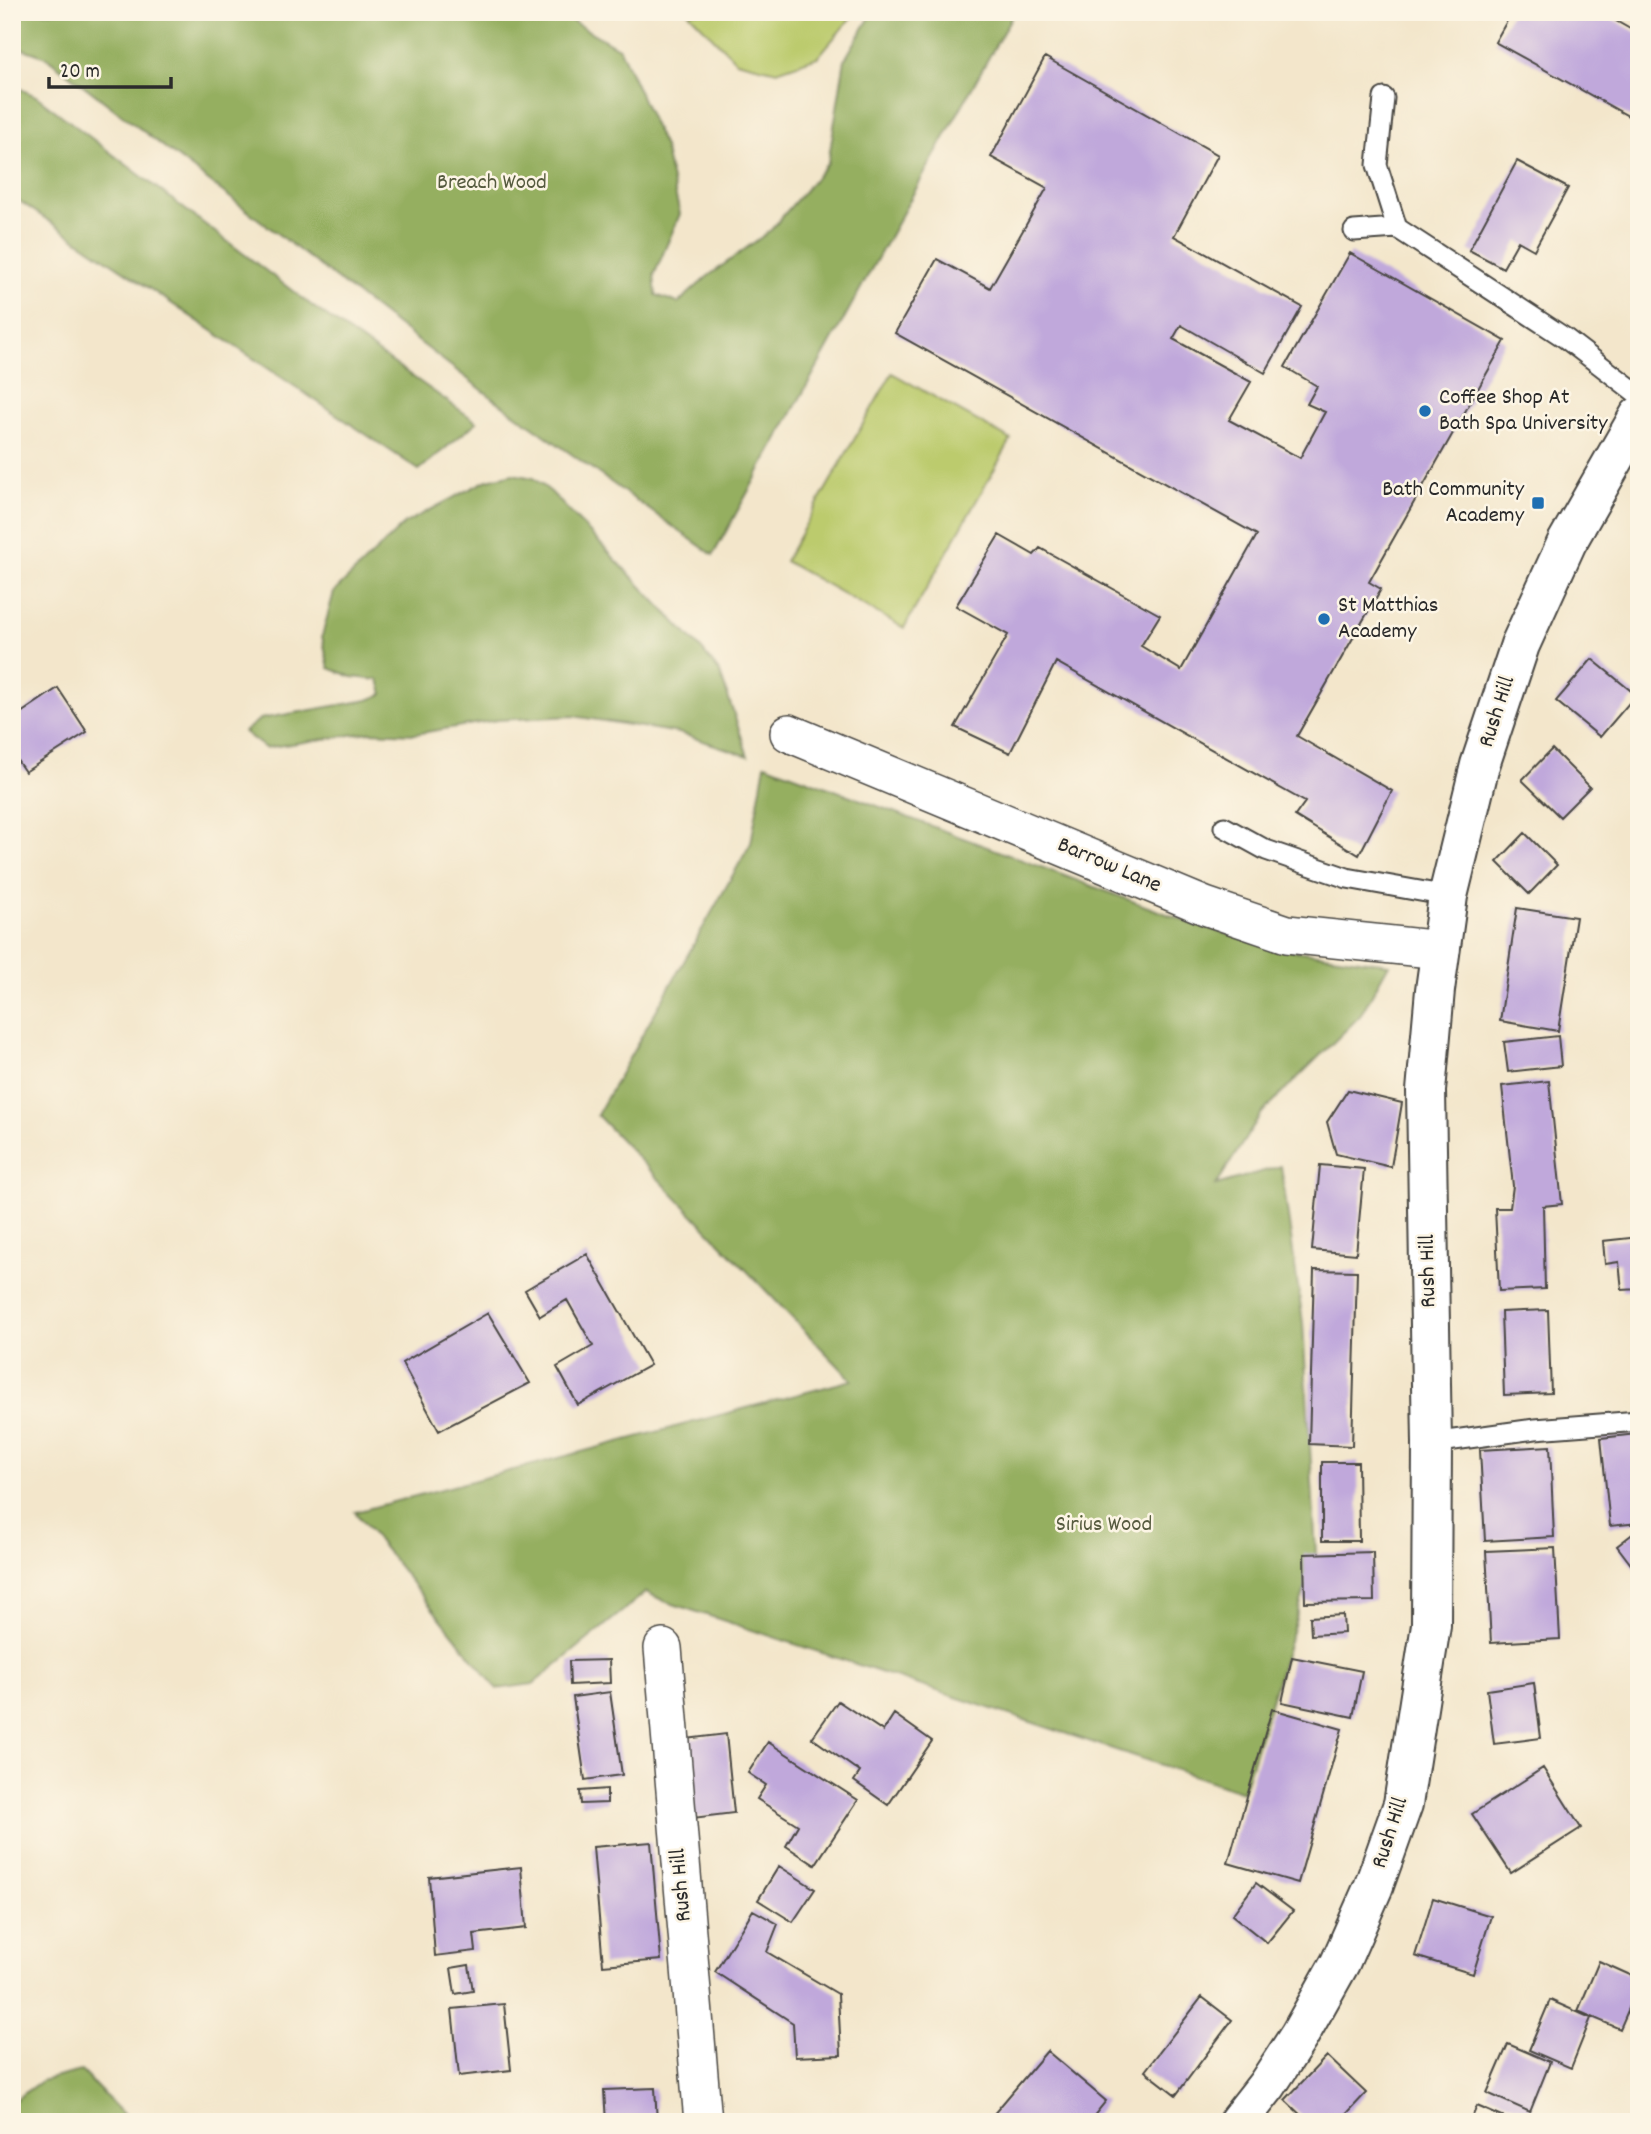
<svg xmlns="http://www.w3.org/2000/svg" width="1651" height="2134" font-family="Dekko,sans-serif">
<style>
.green{fill:#bccb6d;stroke:#747b4c;stroke-width:2}
.forest{fill:#95af60;stroke:#606d46;stroke-width:2}
.building{fill:#c0a8db}
.lines{fill:none;stroke-linecap:round;stroke-linejoin:round}
.lane-casing{stroke:#494743;stroke-width:23}
.street-casing{stroke:#494743;stroke-width:40}
.secondary-casing{stroke:#494743;stroke-width:42}
.lane{stroke:#fff;stroke-width:19}
.street{stroke:#fff;stroke-width:37}
.secondary{stroke:#fff;stroke-width:38}
.poi-dot{fill:#1f6fb2;stroke:#fcf5e5;stroke-width:2.5}
.labels{text-anchor:middle;dominant-baseline:central;stroke-width:5;stroke-linejoin:round;paint-order:stroke}
.park-label{font-size:23px;fill:#565b3f;stroke:#fcf5e5}
.poi-label{font-size:23px;fill:#2b2b2b;stroke:#fcf5e5;text-anchor:start}
.street-label{font-size:23px;fill:#2b2b2b;stroke:#fcf5e5}
</style>
<rect width="100%" height="100%" fill="#fcf5e5"/>
<filter id="ink" filterUnits="userSpaceOnUse"><feTurbulence type="fractalNoise" baseFrequency=".0143" numOctaves="2"/><feDisplacementMap in="SourceGraphic" scale="14" xChannelSelector="R" yChannelSelector="G"/><feConvolveMatrix kernelMatrix="1 2 1 2 8 2 1 2 1" color-interpolation-filters="sRGB"/></filter>
<filter id="wash" filterUnits="userSpaceOnUse"><feTurbulence type="fractalNoise" baseFrequency=".00686" numOctaves="4" result="noise"/><feDisplacementMap in="SourceGraphic" scale="28" xChannelSelector="R" yChannelSelector="G"/><feGaussianBlur stdDeviation="1.57" result="paint"/><feColorMatrix in="noise" values="0 0 0 0 0 0 0 0 0 0 0 0 0 0 0 0 0 1.4 0 .05"/><feComposite in="paint" operator="in"/></filter>
<g filter="url(#wash)">
<rect width="100%" height="100%" fill="#f3e6cb"/>
<!-- green -->
<path class="green" d="M 688,12 L 856,12 L 818,57 L 777,71 L 736,61 Z
M 892,373 L 1011,440 L 904,628 L 785,561 Z"/>
<!-- forest -->
<path class="forest" d="M 12,12 L 556,12 L 620,49 L 664,147 L 680,214 L 654,275 L 656,295 L 678,303 L 707,277 L 771,230 L 828,163 L 845,59 L 873,12 L 1014,12 L 713,555 L 494,399 L 46,57 L 12,45 Z
M 12,85 L 36,96 L 315,308 L 477,422 L 419,470 L 12,196 Z
M 513,474 L 533,478 L 551,492 L 702,650 L 720,673 L 748,756 L 679,733 L 573,716 L 497,720 L 415,734 L 370,732 L 265,748 L 244,732 L 260,719 L 368,700 L 383,694 L 379,680 L 352,677 L 329,668 L 322,636 L 334,592 L 405,523 L 487,480 Z
M 765,764 L 1191,923 L 1274,948 L 1389,964 L 1360,1016 L 1261,1114 L 1216,1185 L 1281,1166 L 1303,1323 L 1316,1553 L 1243,1792 L 664,1601 L 646,1592 L 533,1684 L 497,1689 L 355,1512 L 852,1380 L 597,1115 L 751,843 Z
M 81,2071 L 131,2122 L 12,2122 L 12,2102 L 41,2081 Z"/>
<g id="blocks">
<!-- building -->
<path class="building" d="M 1512,12 L 1600,12 L 1639,34 L 1639,122 L 1495,42 Z
M 1045,57 L 1218,155 L 1174,236 L 1302,307 L 1265,373 L 1181,325 L 1173,339 L 1251,382 L 1229,420 L 1300,458 L 1325,412 L 1307,404 L 1317,386 L 1285,367 L 1350,253 L 1505,341 L 1369,582 L 1381,589 L 1297,736 L 1392,791 L 1359,855 L 1295,816 L 1305,802 L 1056,662 L 1010,753 L 955,727 L 1008,635 L 956,606 L 999,535 L 1034,555 L 1040,548 L 1160,615 L 1141,646 L 1181,670 L 1257,535 L 895,333 L 937,259 L 990,288 L 1047,188 L 991,157 Z
M 1517,161 L 1568,188 L 1534,250 L 1518,241 L 1503,268 L 1469,250 Z
M 1592,659 L 1636,695 L 1600,737 L 1556,701 Z
M 58,688 L 87,732 L 25,772 L 12,753 L 12,719 Z
M 1552,749 L 1590,787 L 1560,817 L 1522,780 Z
M 1525,833 L 1557,865 L 1529,894 L 1497,862 Z
M 1517,908 L 1576,917 L 1558,1031 L 1500,1021 Z
M 1558,1036 L 1561,1066 L 1508,1072 L 1504,1042 Z
M 1549,1081 L 1562,1204 L 1543,1206 L 1545,1289 L 1499,1291 L 1495,1208 L 1510,1208 L 1513,1186 L 1502,1086 Z
M 1348,1090 L 1402,1103 L 1391,1167 L 1336,1154 L 1327,1122 Z
M 1320,1165 L 1364,1169 L 1356,1254 L 1312,1250 Z
M 1639,1237 L 1639,1289 L 1622,1290 L 1619,1262 L 1605,1264 L 1603,1241 Z
M 587,1254 L 650,1365 L 578,1405 L 557,1367 L 593,1346 L 567,1300 L 540,1316 L 525,1290 Z
M 1314,1270 L 1357,1271 L 1352,1446 L 1309,1444 Z
M 1548,1310 L 1551,1393 L 1504,1395 L 1501,1312 Z
M 488,1313 L 530,1383 L 439,1431 L 402,1363 Z
M 1637,1434 L 1639,1523 L 1610,1526 L 1601,1438 Z
M 1550,1446 L 1554,1537 L 1485,1541 L 1480,1450 Z
M 1322,1462 L 1358,1462 L 1359,1541 L 1322,1541 Z
M 1639,1529 L 1639,1575 L 1617,1546 Z
M 1555,1548 L 1560,1639 L 1491,1643 L 1486,1551 Z
M 1373,1552 L 1374,1601 L 1305,1602 L 1304,1554 Z
M 1343,1615 L 1344,1633 L 1311,1635 L 1310,1617 Z
M 1292,1657 L 1362,1671 L 1353,1717 L 1282,1702 Z
M 609,1660 L 610,1683 L 570,1685 L 569,1661 Z
M 1534,1683 L 1541,1738 L 1494,1744 L 1487,1690 Z
M 610,1692 L 622,1775 L 585,1780 L 573,1697 Z
M 838,1701 L 883,1731 L 894,1714 L 932,1741 L 888,1805 L 854,1781 L 860,1772 L 812,1738 Z
M 1272,1709 L 1342,1729 L 1298,1883 L 1228,1863 Z
M 726,1734 L 734,1813 L 693,1818 L 685,1739 Z
M 768,1742 L 858,1800 L 815,1865 L 786,1846 L 798,1825 L 757,1799 L 766,1785 L 748,1773 Z
M 1543,1768 L 1581,1828 L 1511,1873 L 1472,1814 Z
M 607,1789 L 607,1803 L 581,1804 L 580,1791 Z
M 651,1842 L 661,1960 L 603,1965 L 593,1847 Z
M 779,1866 L 815,1889 L 793,1922 L 758,1900 Z
M 521,1867 L 526,1928 L 474,1934 L 476,1951 L 435,1956 L 429,1877 Z
M 1256,1883 L 1293,1911 L 1267,1943 L 1232,1915 Z
M 1433,1898 L 1491,1916 L 1473,1974 L 1415,1956 Z
M 753,1910 L 778,1924 L 767,1952 L 838,1994 L 841,2055 L 795,2057 L 793,2023 L 715,1972 Z
M 1599,1961 L 1639,1979 L 1639,1985 L 1620,2029 L 1578,2011 Z
M 469,1965 L 473,1991 L 455,1994 L 451,1968 Z
M 1202,1997 L 1232,2020 L 1176,2095 L 1145,2071 Z
M 1550,2000 L 1591,2018 L 1571,2068 L 1529,2050 Z
M 504,2004 L 511,2070 L 459,2076 L 452,2009 Z
M 1508,2044 L 1550,2062 L 1530,2112 L 1487,2093 Z
M 1047,2051 L 1106,2101 L 1089,2122 L 987,2122 Z
M 1327,2056 L 1366,2093 L 1339,2122 L 1308,2122 L 1285,2100 Z
M 655,2088 L 657,2122 L 606,2122 L 604,2090 Z
M 1477,2106 L 1514,2122 L 1470,2122 Z"/>
</g>
</g>
<g filter="url(#ink)">
<use href="#blocks" fill-opacity="0" stroke="#494743" stroke-width="2"/>
<g class="lines">
<!-- lane casing -->
<g class="lane-casing">
<path id="lane" d="M 1384,98 L 1377,165 L 1397,228 L 1565,338 L 1639,395
M 1354,231 L 1397,228
M 1224,827 L 1266,850 L 1347,878 L 1448,896
M 1432,1443 L 1535,1429 L 1639,1421"/>
</g>
<!-- street casing -->
<g class="street-casing">
<path id="street" d="M 789,733 L 1205,906 L 1287,934 L 1441,950
M 663,1648 L 703,2122"/>
</g>
<!-- secondary casing -->
<g class="secondary-casing">
<path id="secondary" d="M 1238,2122 L 1267,2085 L 1299,2036 L 1340,1963 L 1373,1888 L 1403,1804 L 1431,1625 L 1432,1443 L 1426,1091 L 1435,990 L 1448,896 L 1480,765 L 1520,645 L 1567,542 L 1639,416"/>
</g>
<!-- lane -->
<use href="#lane" class="lane"/>
<!-- street -->
<use href="#street" class="street"/>
<!-- secondary -->
<use href="#secondary" class="secondary"/>
</g>
</g>
<!-- markers -->
<g class="poi-dot">
<circle cx="1425" cy="411" r="7"/>
<rect x="1531" y="496" width="14" height="14" rx="3.5"/>
<circle cx="1324" cy="619" r="7"/>
</g>
<g class="labels">
<!-- park labels -->
<g class="park-label">
<text x="492" y="183">Breach Wood</text>
<text x="1104" y="1525">Sirius Wood</text>
</g>
<!-- poi labels -->
<g class="poi-label">
<text x="1439" y="398">Coffee Shop At<tspan x="1439" dy="26">Bath Spa University</tspan></text>
<text x="1524" y="490" text-anchor="end">Bath Community<tspan x="1524" dy="26">Academy</tspan></text>
<text x="1338" y="606">St Matthias<tspan x="1338" dy="26">Academy</tspan></text>
</g>
<!-- street labels -->
<g class="street-label">
<text transform="translate(1498 712) rotate(-72)">Rush Hill</text>
<text transform="translate(1109 866) rotate(23)">Barrow Lane</text>
<text transform="translate(1429 1271) rotate(-91)">Rush Hill</text>
<text transform="translate(1391 1833) rotate(-72)">Rush Hill</text>
<text transform="translate(682 1885) rotate(-95)">Rush Hill</text>
</g>
</g>
<!-- margin -->
<rect width="1651" height="2134" fill="none" stroke="#fcf5e5" stroke-width="42"/>
<!-- scale -->
<path d="M49 77v10h122v-10" fill="none" stroke="#2b2b2b" stroke-width="3.5"/>
<text x="60" y="77" font-size="21" fill="#2b2b2b" stroke="#fcf5e5" stroke-width="5" paint-order="stroke">20 m</text>
</svg>
